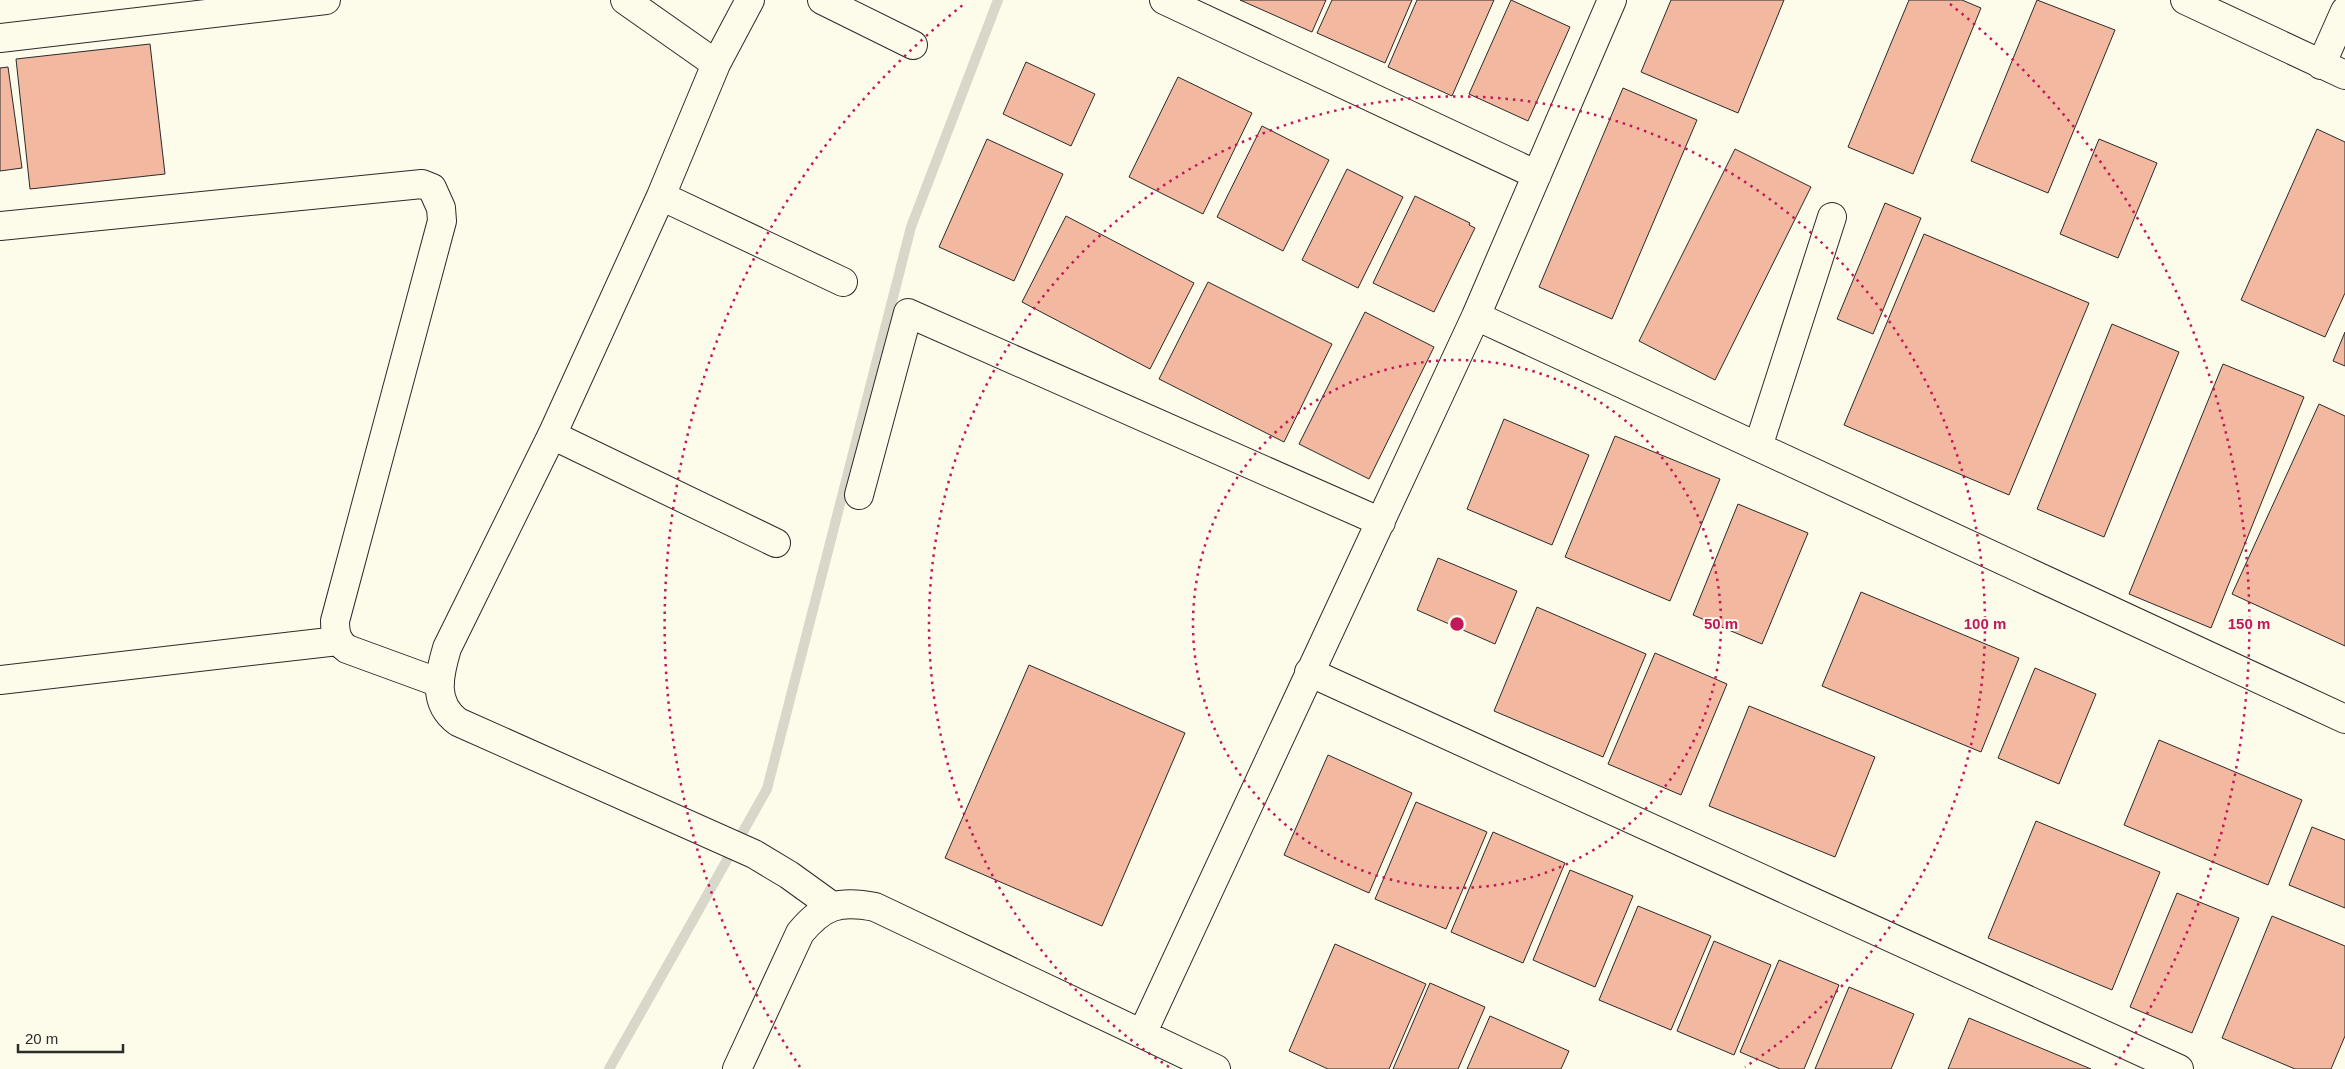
<svg xmlns="http://www.w3.org/2000/svg" width="2345" height="1069" font-family="Arial,sans-serif">
<style>
.lines{fill:none;stroke-linecap:round;stroke-linejoin:round}
.stream{stroke:#d8d7c9;stroke-width:10}
.building{fill:#f2b8a0;stroke:#2b2b2b}
.minor-casing{stroke:#2b2b2b;stroke-width:30}
.minor{stroke:#fdfbea;stroke-width:28}
.ring{fill:none;stroke:#c2185b;stroke-width:2.5;stroke-dasharray:2.5 5}
.centre{fill:#c2185b;stroke:#fdfbea;stroke-width:2.5}
.ring-label{font-size:15px;text-anchor:middle;font-weight:bold;fill:#c2185b;stroke:#fdfbea;stroke-width:4;stroke-linejoin:round;paint-order:stroke}
</style>
<rect width="100%" height="100%" fill="#fdfbea"/>
<g class="lines">
<!-- stream -->
<path class="stream" d="M 609,1069 L 767,789 L 911,227 L 998,0"/>
</g>
<!-- building -->
<path class="building" d="M 1240,0 L 1326,0 L 1312,32 Z
M 1332,0 L 1412,0 L 1385,63 L 1317,33 Z
M 1417,0 L 1494,0 L 1452,96 L 1388,67 Z
M 1511,0 L 1570,27 L 1528,121 L 1469,94 Z
M 1671,0 L 1784,0 L 1738,113 L 1641,72 Z
M 1909,0 L 1962,0 L 1981,8 L 1913,174 L 1848,147 Z
M 2037,0 L 2115,30 L 2048,193 L 1971,161 Z
M 150,44 L 165,174 L 30,189 L 16,59 Z
M 1026,62 L 1095,94 L 1071,146 L 1003,114 Z
M 8,67 L 22,168 L 0,171 L 0,68 Z
M 1178,77 L 1252,113 L 1203,214 L 1129,177 Z
M 1623,88 L 1697,120 L 1612,319 L 1539,287 Z
M 1262,126 L 1329,160 L 1283,251 L 1217,217 Z
M 2317,129 L 2345,142 L 2345,293 L 2325,337 L 2241,300 Z
M 987,139 L 1063,174 L 1014,281 L 939,247 Z
M 2099,139 L 2157,163 L 2118,258 L 2060,234 Z
M 1735,149 L 1811,187 L 1715,380 L 1639,341 Z
M 1347,169 L 1403,197 L 1358,288 L 1302,260 Z
M 1415,196 L 1470,223 L 1469,225 L 1475,228 L 1434,312 L 1373,283 Z
M 1885,203 L 1921,218 L 1873,334 L 1837,319 Z
M 1066,216 L 1194,283 L 1150,369 L 1022,302 Z
M 1924,234 L 2089,303 L 2009,495 L 1844,425 Z
M 1208,282 L 1332,344 L 1284,442 L 1159,379 Z
M 1365,312 L 1434,347 L 1369,479 L 1299,444 Z
M 2112,324 L 2179,352 L 2104,537 L 2037,509 Z
M 2345,332 L 2345,366 L 2333,361 Z
M 2223,364 L 2304,397 L 2211,628 L 2129,594 Z
M 2319,404 L 2345,416 L 2345,646 L 2232,594 Z
M 1504,419 L 1589,455 L 1552,545 L 1467,509 Z
M 1615,436 L 1720,479 L 1670,601 L 1565,557 Z
M 1738,504 L 1808,533 L 1762,644 L 1693,615 Z
M 1438,558 L 1517,591 L 1495,644 L 1417,610 Z
M 1861,592 L 2019,658 L 1981,752 L 1822,686 Z
M 1537,607 L 1646,654 L 1603,757 L 1494,711 Z
M 1655,653 L 1727,684 L 1681,795 L 1608,764 Z
M 1029,665 L 1185,733 L 1102,926 L 945,858 Z
M 2035,668 L 2096,694 L 2059,784 L 1998,758 Z
M 1749,706 L 1875,757 L 1835,857 L 1709,806 Z
M 2159,740 L 2302,800 L 2268,885 L 2124,825 Z
M 1328,755 L 1412,793 L 1369,893 L 1284,855 Z
M 1416,802 L 1487,832 L 1446,929 L 1375,899 Z
M 2036,821 L 2160,872 L 2112,990 L 1988,938 Z
M 2312,827 L 2345,840 L 2345,908 L 2289,885 Z
M 1493,832 L 1565,863 L 1523,963 L 1451,932 Z
M 1570,870 L 1633,896 L 1595,987 L 1533,960 Z
M 2177,893 L 2239,918 L 2192,1033 L 2130,1007 Z
M 1638,906 L 1711,936 L 1671,1030 L 1599,1000 Z
M 2272,916 L 2345,946 L 2345,1036 L 2331,1069 L 2295,1069 L 2222,1038 Z
M 1714,941 L 1771,965 L 1734,1055 L 1677,1031 Z
M 1335,944 L 1426,984 L 1389,1069 L 1328,1069 L 1289,1051 Z
M 1779,960 L 1839,985 L 1804,1069 L 1780,1069 L 1740,1052 Z
M 1430,983 L 1485,1007 L 1458,1069 L 1393,1069 Z
M 1849,987 L 1914,1014 L 1891,1069 L 1815,1069 Z
M 1490,1016 L 1569,1051 L 1561,1069 L 1467,1069 Z
M 1969,1018 L 2091,1069 L 1948,1069 Z"/>
<g class="lines">
<!-- minor casing -->
<g class="minor-casing">
<path id="minor" d="M 625,0 L 716,64
M 750,0 L 716,64 L 661,196 L 552,435 L 447,648 C 439,675 432,703 458,722 L 754,854 L 789,875 L 832,906
M 822,0 L 913,45
M 1164,0 L 1537,175
M 2185,0 L 2345,75
M 0,38 L 326,0
M 2321,65 L 2345,11
M 661,196 L 843,282
M 0,226 L 422,184 L 432,188 L 441,208 L 442,221 L 335,621 C 335,633 337,642 347,649 L 440,683
M 1476,316 L 2345,719
M 552,435 L 776,543
M 1758,447 L 1832,217
M 859,495 L 908,313 L 1381,522
M 1309,672 L 2179,1069
M 0,680 L 338,641
M 1142,1034 L 1476,316 L 1612,0
M 737,1069 L 800,933 C 823,905 839,900 875,907 L 1216,1069"/>
</g>
<!-- minor -->
<use href="#minor" class="minor"/>
</g>
<!-- distance rings -->
<g class="ring">
<circle cx="1457" cy="624" r="264"/>
<path d="M1169 1067A528 528 0 1 1 1745 1067"/>
<path d="M800 1067A792 792 0 0 1 964 4M1950 4A792 792 0 0 1 2114 1067"/>
</g>
<circle cx="1457" cy="624" r="8" class="centre"/>
<g class="ring-label">
<text x="1721" y="629">50 m</text>
<text x="1985" y="629">100 m</text>
<text x="2249" y="629">150 m</text>
</g>
<!-- scale -->
<path d="M18 1044v8h105v-8" fill="none" stroke="#2b2b2b" stroke-width="2.5"/>
<text x="25" y="1044" font-size="15" fill="#2b2b2b" stroke="#fdfbea" stroke-width="4" paint-order="stroke">20 m</text>
</svg>
